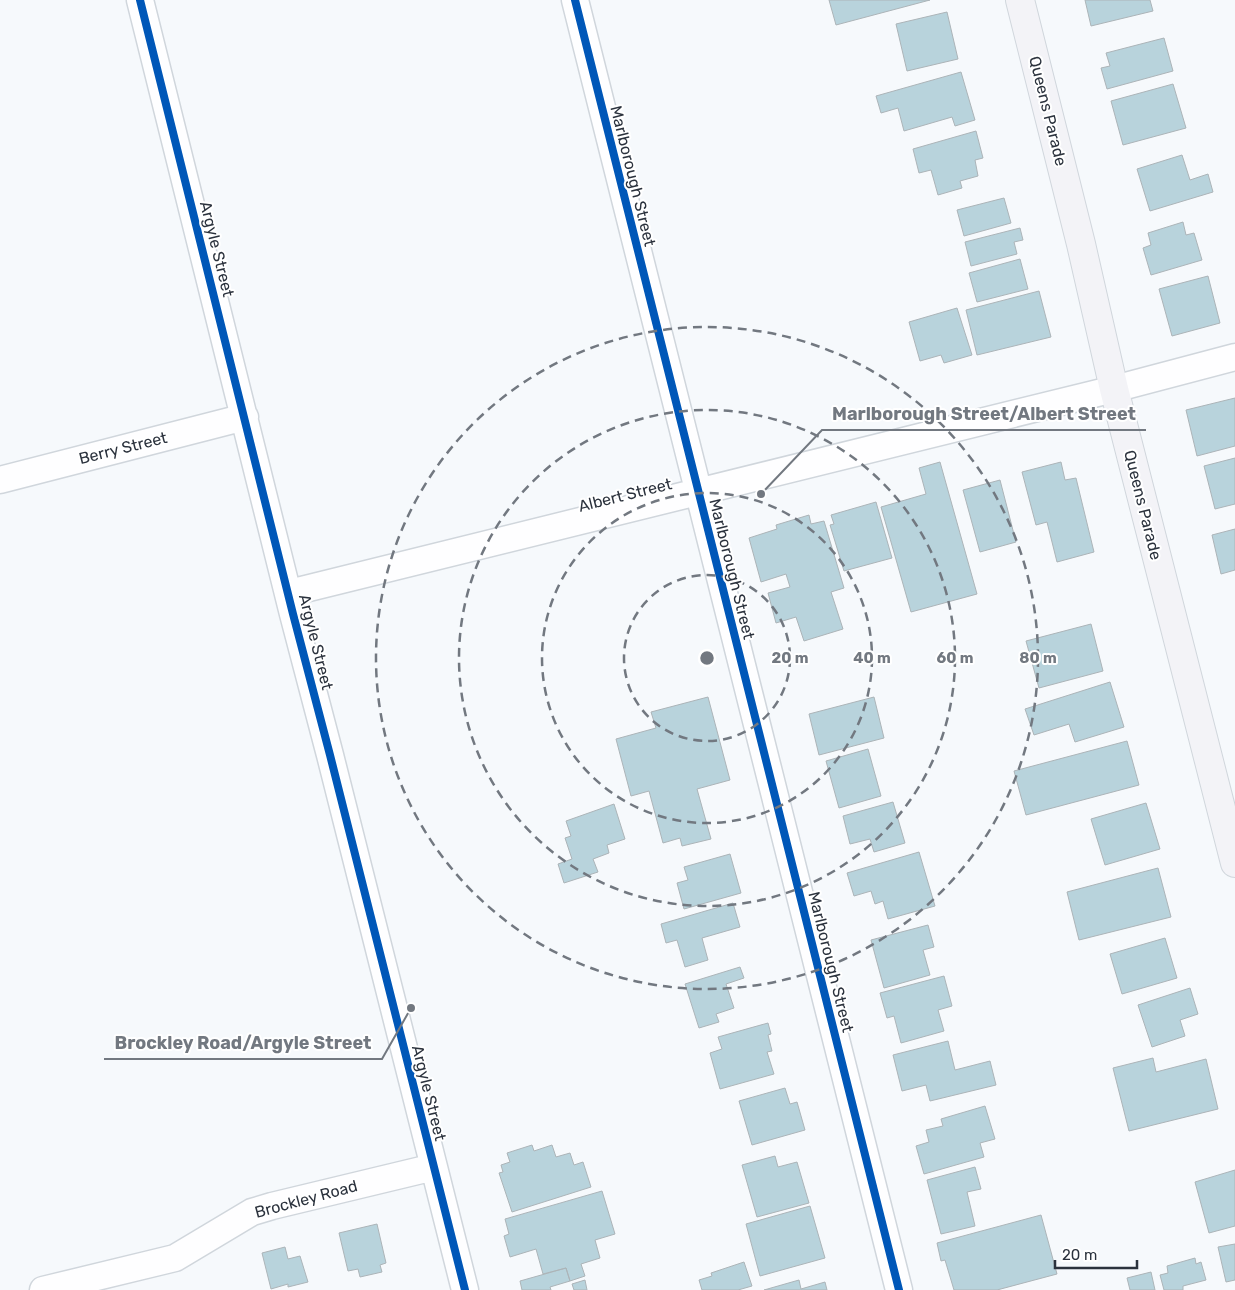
<svg xmlns="http://www.w3.org/2000/svg" width="1235" height="1290" font-family="Rubik,sans-serif">
<style>
.building{fill:#b8d3dc;stroke:#acb4b8}
.lines{fill:none;stroke-linecap:round;stroke-linejoin:round}
.street-casing{stroke:#d0d6dc;stroke-width:29}
.secondary-casing{stroke:#d0d6dc;stroke-width:30}
.street{stroke:#fefeff;stroke-width:26}
.secondary{stroke:#f3f3f7;stroke-width:28}
.cycleway-casing{stroke:#fff;stroke-width:11}
.cycleway{stroke:#0057b8;stroke-width:8}
.ring{fill:none;stroke:#727880;stroke-width:2.5;stroke-dasharray:9 6}
.labels{text-anchor:middle;dominant-baseline:central;stroke-width:4;stroke-linejoin:round;paint-order:stroke}
.street-label{font-size:16px;fill:#2b323d;stroke:#fff}
.centre{fill:#727880;stroke:#fff;stroke-width:2.5}
.ring-label{font-size:15px;text-anchor:middle;font-weight:bold;fill:#727880;stroke:#fff;stroke-width:4;stroke-linejoin:round;paint-order:stroke}
.leader{fill:none;stroke:#727880;stroke-width:2}
.callout-dot{fill:#727880;stroke:#fff;stroke-width:2}
.callout-label{font-size:18px;text-anchor:middle;font-weight:bold;fill:#727880;stroke:#fff;stroke-width:4;stroke-linejoin:round;paint-order:stroke}
</style>
<rect width="100%" height="100%" fill="#f6f9fc"/>
<!-- building -->
<path class="building" d="M 829,0 L 930,0 L 836,25 Z
M 1085,0 L 1150,0 L 1153,11 L 1091,26 Z
M 947,12 L 958,59 L 907,71 L 896,24 Z
M 1164,38 L 1173,71 L 1107,89 L 1101,68 L 1110,66 L 1106,53 Z
M 961,72 L 975,120 L 955,126 L 952,117 L 904,131 L 898,108 L 881,113 L 876,96 Z
M 1173,84 L 1186,128 L 1123,145 L 1111,101 Z
M 976,131 L 983,158 L 975,160 L 978,176 L 960,181 L 962,188 L 938,195 L 931,170 L 919,173 L 913,149 Z
M 1182,155 L 1190,180 L 1208,174 L 1213,192 L 1150,211 L 1137,169 Z
M 1004,198 L 1011,223 L 964,236 L 957,210 Z
M 1183,222 L 1186,235 L 1194,233 L 1202,260 L 1151,275 L 1143,248 L 1151,245 L 1148,233 Z
M 1020,228 L 1023,240 L 1014,242 L 1017,254 L 971,266 L 965,242 Z
M 1020,259 L 1028,289 L 977,302 L 969,273 Z
M 1208,276 L 1220,323 L 1172,336 L 1159,289 Z
M 1039,291 L 1051,337 L 977,355 L 966,310 Z
M 957,308 L 972,355 L 944,363 L 941,355 L 920,361 L 909,322 Z
M 1235,398 L 1235,446 L 1197,456 L 1186,410 Z
M 1235,458 L 1235,504 L 1215,509 L 1204,466 Z
M 940,462 L 977,594 L 911,612 L 881,507 L 926,494 L 919,468 Z
M 1061,462 L 1065,480 L 1076,478 L 1094,552 L 1057,562 L 1047,522 L 1036,525 L 1022,472 Z
M 1000,480 L 1016,542 L 980,552 L 963,490 Z
M 876,502 L 892,558 L 844,571 L 830,525 L 834,524 L 831,515 Z
M 809,515 L 811,524 L 824,521 L 844,588 L 831,592 L 843,629 L 804,641 L 796,617 L 776,623 L 768,593 L 790,587 L 786,574 L 761,582 L 749,538 L 777,529 L 776,525 Z
M 1235,529 L 1235,570 L 1221,574 L 1212,535 Z
M 1091,624 L 1103,671 L 1039,688 L 1026,641 Z
M 1110,682 L 1124,727 L 1075,742 L 1069,724 L 1034,735 L 1025,709 Z
M 708,697 L 730,780 L 697,789 L 711,839 L 682,846 L 680,838 L 663,843 L 649,791 L 631,796 L 616,739 L 656,728 L 651,712 Z
M 874,697 L 884,738 L 819,755 L 809,714 Z
M 1127,741 L 1139,785 L 1026,815 L 1014,771 Z
M 868,749 L 881,796 L 839,808 L 826,761 Z
M 893,802 L 905,843 L 874,852 L 870,839 L 850,844 L 843,816 Z
M 1146,803 L 1160,849 L 1105,865 L 1091,819 Z
M 614,804 L 625,839 L 607,845 L 609,853 L 593,859 L 598,872 L 564,883 L 558,864 L 572,859 L 565,838 L 571,836 L 566,821 Z
M 919,852 L 935,906 L 888,919 L 883,901 L 875,904 L 871,891 L 854,896 L 847,873 Z
M 730,854 L 741,893 L 684,909 L 677,883 L 688,880 L 684,867 Z
M 1158,868 L 1171,917 L 1079,940 L 1067,892 Z
M 733,903 L 740,927 L 702,938 L 708,960 L 685,967 L 677,940 L 666,943 L 661,924 Z
M 928,925 L 934,947 L 923,950 L 930,975 L 884,988 L 871,940 Z
M 1165,938 L 1177,978 L 1122,994 L 1110,954 Z
M 740,967 L 744,978 L 726,984 L 734,1008 L 716,1014 L 719,1022 L 699,1028 L 685,984 Z
M 944,976 L 952,1006 L 938,1010 L 944,1031 L 901,1043 L 894,1016 L 887,1018 L 880,993 Z
M 1190,988 L 1198,1014 L 1180,1020 L 1185,1036 L 1152,1047 L 1138,1005 Z
M 768,1023 L 771,1034 L 768,1035 L 772,1051 L 767,1052 L 774,1074 L 720,1089 L 710,1053 L 722,1049 L 718,1037 Z
M 948,1041 L 955,1070 L 990,1061 L 996,1085 L 930,1101 L 926,1085 L 902,1091 L 893,1055 Z
M 1153,1058 L 1156,1072 L 1206,1059 L 1218,1109 L 1129,1131 L 1113,1068 Z
M 785,1088 L 790,1104 L 797,1102 L 805,1130 L 752,1145 L 739,1101 Z
M 985,1106 L 995,1139 L 980,1143 L 984,1157 L 924,1174 L 916,1146 L 929,1142 L 926,1130 L 943,1126 L 941,1119 Z
M 532,1145 L 534,1151 L 552,1145 L 556,1157 L 570,1153 L 574,1165 L 583,1162 L 591,1187 L 512,1212 L 499,1173 L 503,1172 L 501,1165 L 510,1162 L 507,1153 Z
M 775,1156 L 778,1167 L 797,1162 L 809,1203 L 757,1217 L 742,1165 Z
M 975,1167 L 981,1189 L 967,1192 L 975,1226 L 941,1234 L 927,1180 Z
M 1235,1170 L 1235,1226 L 1209,1233 L 1195,1182 Z
M 602,1191 L 615,1234 L 595,1240 L 600,1258 L 581,1264 L 585,1276 L 570,1281 L 566,1268 L 543,1274 L 536,1249 L 510,1257 L 504,1236 L 509,1234 L 505,1219 Z
M 810,1206 L 825,1258 L 760,1276 L 746,1224 Z
M 1041,1215 L 1057,1274 L 997,1290 L 954,1290 L 945,1260 L 941,1261 L 937,1243 Z
M 377,1224 L 386,1263 L 380,1265 L 382,1272 L 360,1277 L 358,1269 L 348,1271 L 339,1233 Z
M 1235,1244 L 1235,1280 L 1226,1282 L 1218,1247 Z
M 285,1247 L 288,1259 L 300,1256 L 308,1282 L 288,1287 L 288,1284 L 271,1289 L 262,1253 Z
M 1195,1258 L 1196,1264 L 1201,1262 L 1206,1280 L 1183,1286 L 1183,1290 L 1164,1290 L 1160,1275 L 1168,1273 L 1167,1266 Z
M 744,1262 L 752,1286 L 738,1290 L 702,1290 L 699,1280 L 712,1276 L 711,1273 Z
M 566,1268 L 570,1281 L 550,1287 L 551,1290 L 522,1290 L 520,1281 Z
M 1151,1272 L 1155,1290 L 1130,1290 L 1127,1278 Z
M 585,1280 L 587,1290 L 574,1290 L 572,1284 Z
M 799,1280 L 801,1289 L 825,1282 L 827,1290 L 764,1290 Z"/>
<g class="lines">
<!-- street casing -->
<g class="street-casing">
<path id="street" d="M 140,0 L 293,614 L 330,755 L 465,1290
M 575,0 L 899,1290
M 0,480 L 245,417
M 289,593 L 1114,389 L 1235,357
M 43,1290 L 175,1258 L 252,1212 L 272,1206 L 434,1167"/>
</g>
<!-- secondary casing -->
<g class="secondary-casing">
<path id="secondary" d="M 1020,0 L 1081,244 L 1114,389 L 1235,863"/>
</g>
<!-- street -->
<use href="#street" class="street"/>
<!-- secondary -->
<use href="#secondary" class="secondary"/>
<!-- cycleway casing -->
<g class="cycleway-casing">
<path id="cycleway" d="M 140,0 L 293,614 L 330,755 L 465,1290
M 575,0 L 899,1290"/>
</g>
<!-- cycleway -->
<use href="#cycleway" class="cycleway"/>
</g>
<!-- distance rings -->
<g class="ring">
<circle cx="707" cy="658" r="83"/>
<circle cx="707" cy="658" r="165"/>
<circle cx="707" cy="658" r="248"/>
<circle cx="707" cy="658" r="331"/>
</g>
<g class="labels">
<!-- street labels -->
<g class="street-label">
<text transform="translate(1048 111) rotate(76)">Queens Parade</text>
<text transform="translate(633 176) rotate(76)">Marlborough Street</text>
<text transform="translate(217 249) rotate(76)">Argyle Street</text>
<text transform="translate(123 448) rotate(-14)">Berry Street</text>
<text transform="translate(625 495) rotate(-14)">Albert Street</text>
<text transform="translate(1143 505) rotate(76)">Queens Parade</text>
<text transform="translate(732 569) rotate(76)">Marlborough Street</text>
<text transform="translate(316 642) rotate(76)">Argyle Street</text>
<text transform="translate(831 962) rotate(76)">Marlborough Street</text>
<text transform="translate(429 1093) rotate(76)">Argyle Street</text>
<text transform="translate(306 1199) rotate(-15)">Brockley Road</text>
</g>
</g>
<circle cx="707" cy="658" r="8" class="centre"/>
<g class="ring-label">
<text x="790" y="663">20 m</text>
<text x="872" y="663">40 m</text>
<text x="955" y="663">60 m</text>
<text x="1038" y="663">80 m</text>
</g>
<!-- callouts -->
<path class="leader" d="M761 494L822 430H1146M411 1008L382 1059H104"/>
<g class="callout-dot">
<circle cx="761" cy="494" r="5"/>
<circle cx="411" cy="1008" r="5"/>
</g>
<g class="callout-label">
<text x="984" y="420">Marlborough Street/Albert Street</text>
<text x="243" y="1049">Brockley Road/Argyle Street</text>
</g>
<!-- scale -->
<path d="M1055 1260v8h82v-8" fill="none" stroke="#2b323d" stroke-width="2.5"/>
<text x="1062" y="1260" font-size="15" fill="#2b323d" stroke="#ffffff" stroke-width="4" paint-order="stroke">20 m</text>
</svg>
